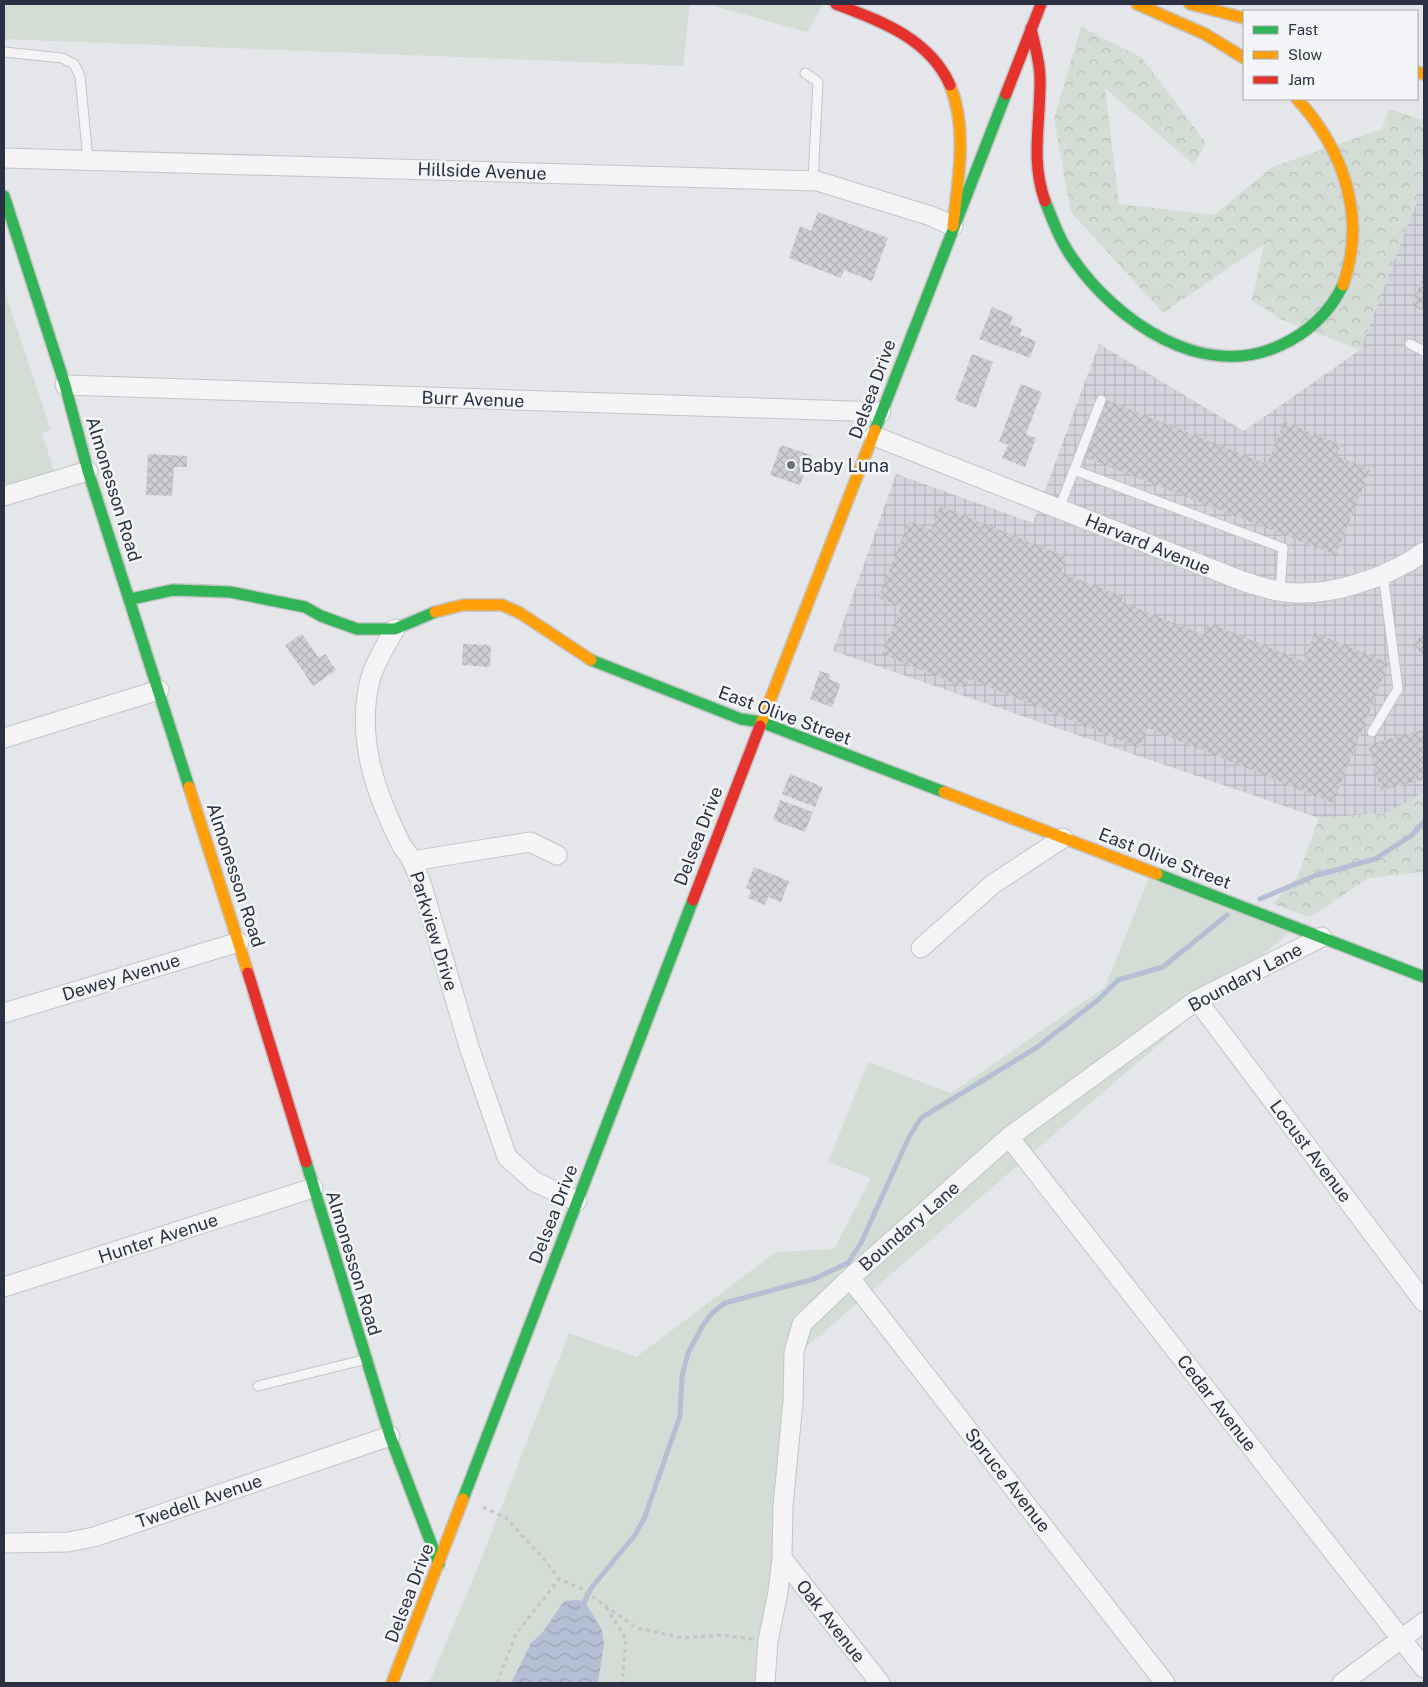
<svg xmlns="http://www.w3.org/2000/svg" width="1428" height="1687" font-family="'Public Sans',sans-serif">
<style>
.industrial{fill:url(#industrial-grid)}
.forest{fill:url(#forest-crowns)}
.park{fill:#d4ddd5}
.water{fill:url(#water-waves)}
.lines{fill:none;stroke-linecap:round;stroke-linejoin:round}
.stream{stroke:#b5bfd3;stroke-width:5}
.building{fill:url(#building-cross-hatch)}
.lane-casing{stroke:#c3c4c7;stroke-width:11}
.street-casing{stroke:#c3c4c7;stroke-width:21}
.fast-casing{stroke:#c3c4c7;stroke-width:14}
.slow-casing{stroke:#c3c4c7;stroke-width:14}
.jam-casing{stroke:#c3c4c7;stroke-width:14}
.path{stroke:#c4c4c9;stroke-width:3;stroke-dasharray:4 4;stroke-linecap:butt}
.lane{stroke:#f4f4f6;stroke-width:9}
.street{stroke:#f4f4f6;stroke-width:19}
.fast{stroke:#30b455;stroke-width:11}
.slow{stroke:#ff9f0a;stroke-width:11}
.jam{stroke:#e5322d;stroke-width:11}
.poi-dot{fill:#6c707d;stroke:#f3f5f8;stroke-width:2}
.labels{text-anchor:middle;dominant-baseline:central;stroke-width:5;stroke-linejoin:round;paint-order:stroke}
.street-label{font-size:18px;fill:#2b3043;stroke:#f3f5f8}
.poi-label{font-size:18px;fill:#2b3043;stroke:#f3f5f8;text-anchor:start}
</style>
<defs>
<pattern id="industrial-grid" width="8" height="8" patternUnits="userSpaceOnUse" patternTransform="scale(1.25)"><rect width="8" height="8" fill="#d4d5dc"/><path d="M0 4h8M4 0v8" fill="none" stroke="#b6b7be"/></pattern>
<pattern id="forest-crowns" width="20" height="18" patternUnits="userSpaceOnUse" patternTransform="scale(1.25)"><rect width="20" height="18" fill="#d4ddd5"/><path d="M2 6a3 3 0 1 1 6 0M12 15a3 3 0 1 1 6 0" fill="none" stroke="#b6beb8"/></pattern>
<pattern id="water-waves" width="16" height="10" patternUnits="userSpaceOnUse" patternTransform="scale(1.25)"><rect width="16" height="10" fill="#b5bfd3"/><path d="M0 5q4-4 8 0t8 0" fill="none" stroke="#9ca4b6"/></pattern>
<pattern id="building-cross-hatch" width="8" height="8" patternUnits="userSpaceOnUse" patternTransform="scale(1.25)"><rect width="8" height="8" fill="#cdced2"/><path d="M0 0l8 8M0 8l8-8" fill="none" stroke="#b0b1b6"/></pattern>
</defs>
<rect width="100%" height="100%" fill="#e5e6e9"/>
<!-- industrial -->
<path class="industrial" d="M 1424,182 L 1424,792 L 1388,813 L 1319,818 L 833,651 L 896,474 L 1033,523 L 1099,344 L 1244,431 L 1360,350 Z"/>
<!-- forest -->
<path class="forest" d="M 1081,27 L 1141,57 L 1206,143 L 1194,165 L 1105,88 L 1119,204 L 1214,215 L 1272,167 L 1382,129 L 1389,109 L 1424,120 L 1424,182 L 1360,350 L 1278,318 L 1252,300 L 1264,244 L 1163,313 L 1071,212 L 1054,119 Z
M 1424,792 L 1424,872 L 1369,878 L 1310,917 L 1273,904 L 1298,876 L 1319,818 L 1388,813 Z"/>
<!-- park -->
<path class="park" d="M 4,4 L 690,4 L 683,66 L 4,39 Z
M 707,4 L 823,4 L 807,32 Z
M 4,289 L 51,430 L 42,433 L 55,474 L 4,489 Z
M 1150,875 L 1291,931 L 791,1360 L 774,1683 L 429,1683 L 475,1575 L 569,1333 L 636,1357 L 776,1252 L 834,1249 L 871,1178 L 828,1162 L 868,1062 L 951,1093 L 1105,987 Z"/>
<!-- water -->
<path class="water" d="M 577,1600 L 585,1602 L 602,1630 L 604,1644 L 598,1683 L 511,1683 L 531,1643 L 543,1632 L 564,1601 Z"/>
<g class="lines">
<!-- stream -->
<path class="stream" d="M 1260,899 L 1314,876 L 1375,859 L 1411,836 L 1424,822
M 582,1606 L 592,1587 L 635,1535 L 644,1519 L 680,1416 L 682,1377 L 688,1353 L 703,1325 L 713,1312 L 725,1303 L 814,1279 L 848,1263 L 861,1243 L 909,1137 L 921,1118 L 1036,1048 L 1099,999 L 1118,980 L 1163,967 L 1227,915"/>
</g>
<!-- building -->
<path class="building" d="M 818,212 L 888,238 L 872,281 L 844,270 L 841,278 L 789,258 L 800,226 L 811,231 Z
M 1424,273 L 1424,311 L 1412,306 Z
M 992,307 L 1013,316 L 1010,324 L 1022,329 L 1020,335 L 1036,341 L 1030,358 L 979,339 Z
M 972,354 L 993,362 L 976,408 L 955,400 Z
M 1021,384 L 1042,392 L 1026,434 L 1036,438 L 1025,467 L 1002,458 L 1008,445 L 999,441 Z
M 1106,400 L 1267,464 L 1284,422 L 1341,445 L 1336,456 L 1370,470 L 1336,555 L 1084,457 Z
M 781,445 L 811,455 L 800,485 L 770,475 Z
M 148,454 L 187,456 L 187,467 L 174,467 L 172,496 L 146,495 Z
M 940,506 L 1067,557 L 1061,572 L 1123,597 L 1121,602 L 1204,635 L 1209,623 L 1303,661 L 1315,633 L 1389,663 L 1333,803 L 1148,728 L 1140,748 L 969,679 L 965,688 L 882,654 L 901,607 L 878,598 L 909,521 L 931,530 Z
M 302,634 L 319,658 L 325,654 L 336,670 L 313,686 L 285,645 Z
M 1424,634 L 1424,656 L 1413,643 Z
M 463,644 L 491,645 L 490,667 L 462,665 Z
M 820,671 L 830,674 L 829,679 L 841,684 L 832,707 L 810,699 Z
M 1424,729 L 1424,779 L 1381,791 L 1368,745 Z
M 790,774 L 823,787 L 815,807 L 782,794 Z
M 780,800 L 813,812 L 805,832 L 773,820 Z
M 754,867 L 789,881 L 781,902 L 768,897 L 765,905 L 748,898 L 751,890 L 746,888 Z"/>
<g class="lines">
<!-- lane casing -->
<g class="lane-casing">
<path id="lane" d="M 4,52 L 62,58 L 74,64 L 80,76 L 88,160
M 805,73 L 818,82 L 813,181
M 1410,344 L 1424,351
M 1074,470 L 1101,400
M 1059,509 L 1074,470 L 1283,548 L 1280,592
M 1372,732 L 1398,689 L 1383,574
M 258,1386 L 363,1360"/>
</g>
<!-- street casing -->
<g class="street-casing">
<path id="street" d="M 4,158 L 817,181 L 931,216 L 953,226
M 65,385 L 881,412
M 874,436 L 1245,582 C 1256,585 1267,589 1278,591 C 1324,600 1387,578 1424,552
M 4,496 L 88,471
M 395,629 C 386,645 375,662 370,680 C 356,737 375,792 400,842 C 403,849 409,854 412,861 C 416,869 419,878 422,886 L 470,1050 L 507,1157 L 535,1182 L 577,1201
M 4,738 L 159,690
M 412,861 L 530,842 L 557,855
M 921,948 L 993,884 L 1063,838
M 1197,1000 L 1424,1302
M 4,1013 L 239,942
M 1009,1137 L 1424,1668
M 850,1278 L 1165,1683
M 4,1287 L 313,1188
M 4,1543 L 68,1542 L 94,1537 L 390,1436
M 782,1558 L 880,1683
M 765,1683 L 768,1641 L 778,1592 L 782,1558 L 783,1506 L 793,1402 L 794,1352 L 802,1324 L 850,1278 L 1009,1137 L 1197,1000 L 1322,937
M 1342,1683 L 1424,1622"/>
</g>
<!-- fast casing -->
<g class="fast-casing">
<path id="fast" d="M 4,196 L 65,385 L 88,471 L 189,787
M 1045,201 C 1053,221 1060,241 1073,259 C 1116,321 1202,381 1279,346 C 1308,333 1329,314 1343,285
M 875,430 L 1006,94
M 131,599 L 173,590 L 230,592 L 305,607 L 321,616 L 357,629 L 395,629 L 435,612
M 591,660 L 741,719 L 761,722 L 944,792
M 1157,874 L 1424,977
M 306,1162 L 390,1436 L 439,1564
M 463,1499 L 693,900"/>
</g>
<!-- slow casing -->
<g class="slow-casing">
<path id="slow" d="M 1137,4 L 1205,34 L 1244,58
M 1190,4 L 1244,18
M 1417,72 L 1424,74
M 950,85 C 968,129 958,180 953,226
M 1297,99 C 1344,150 1367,218 1343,285
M 435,612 L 463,605 L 502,605 L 520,613 L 591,660
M 760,726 L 875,430
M 189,787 L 248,973
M 944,792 L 1157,874
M 392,1683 L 463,1499"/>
</g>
<!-- jam casing -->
<g class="jam-casing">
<path id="jam" d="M 836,4 C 880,21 929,38 950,85
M 1031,28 C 1034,44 1040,61 1040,78 C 1041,120 1030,160 1045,201
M 1006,94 L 1041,4
M 693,900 L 760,726
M 248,973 L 306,1162"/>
</g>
<!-- path -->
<path class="path" d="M 483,1507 L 506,1518 L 543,1558 L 559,1579 L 580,1588 L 637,1628 L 683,1638 L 721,1635 L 753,1639
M 606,1607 L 626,1639 L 622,1683
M 497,1683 L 516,1634 L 559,1579"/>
<!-- lane -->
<use href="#lane" class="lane"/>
<!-- street -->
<use href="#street" class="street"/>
<!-- fast -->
<use href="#fast" class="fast"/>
<!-- slow -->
<use href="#slow" class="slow"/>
<!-- jam -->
<use href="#jam" class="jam"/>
</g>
<!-- markers -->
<circle class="poi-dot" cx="791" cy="465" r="5"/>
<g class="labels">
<!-- street labels -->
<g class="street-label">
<text transform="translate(482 171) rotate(2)">Hillside Avenue</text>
<text transform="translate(872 389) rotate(-70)">Delsea Drive</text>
<text transform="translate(473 399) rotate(2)">Burr Avenue</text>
<text transform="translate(114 489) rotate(73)">Almonesson Road</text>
<text transform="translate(1148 544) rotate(22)">Harvard Avenue</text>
<text transform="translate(785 715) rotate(20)">East Olive Street</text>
<text transform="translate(698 836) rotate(-69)">Delsea Drive</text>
<text transform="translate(1165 858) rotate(21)">East Olive Street</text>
<text transform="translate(236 875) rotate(72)">Almonesson Road</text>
<text transform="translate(434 931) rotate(73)">Parkview Drive</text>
<text transform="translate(121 977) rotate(-17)">Dewey Avenue</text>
<text transform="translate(1245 977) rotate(-28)">Boundary Lane</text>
<text transform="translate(1311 1151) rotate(53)">Locust Avenue</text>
<text transform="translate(553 1214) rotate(-69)">Delsea Drive</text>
<text transform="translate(909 1226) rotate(-41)">Boundary Lane</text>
<text transform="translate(158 1238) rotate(-18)">Hunter Avenue</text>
<text transform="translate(354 1263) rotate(73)">Almonesson Road</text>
<text transform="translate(1217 1403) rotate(52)">Cedar Avenue</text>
<text transform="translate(1008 1480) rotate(52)">Spruce Avenue</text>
<text transform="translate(199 1501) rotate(-19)">Twedell Avenue</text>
<text transform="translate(409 1593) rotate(-69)">Delsea Drive</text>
<text transform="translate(831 1621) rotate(52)">Oak Avenue</text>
</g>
<!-- poi labels -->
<g class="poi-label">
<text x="801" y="465">Baby Luna</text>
</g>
</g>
<!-- border -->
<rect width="1428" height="1687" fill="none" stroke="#2b3043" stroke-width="10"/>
<!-- legend -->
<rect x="1243" y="10" width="175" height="90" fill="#f3f5f8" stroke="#a3a6b0"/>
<rect x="1253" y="26" width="25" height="8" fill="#30b455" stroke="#a3a6b0"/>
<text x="1288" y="35" font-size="15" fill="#2b3043">Fast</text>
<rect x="1253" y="51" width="25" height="8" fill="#ff9f0a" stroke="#a3a6b0"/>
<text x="1288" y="60" font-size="15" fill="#2b3043">Slow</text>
<rect x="1253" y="76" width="25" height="8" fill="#e5322d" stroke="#a3a6b0"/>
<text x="1288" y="85" font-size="15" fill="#2b3043">Jam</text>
</svg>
